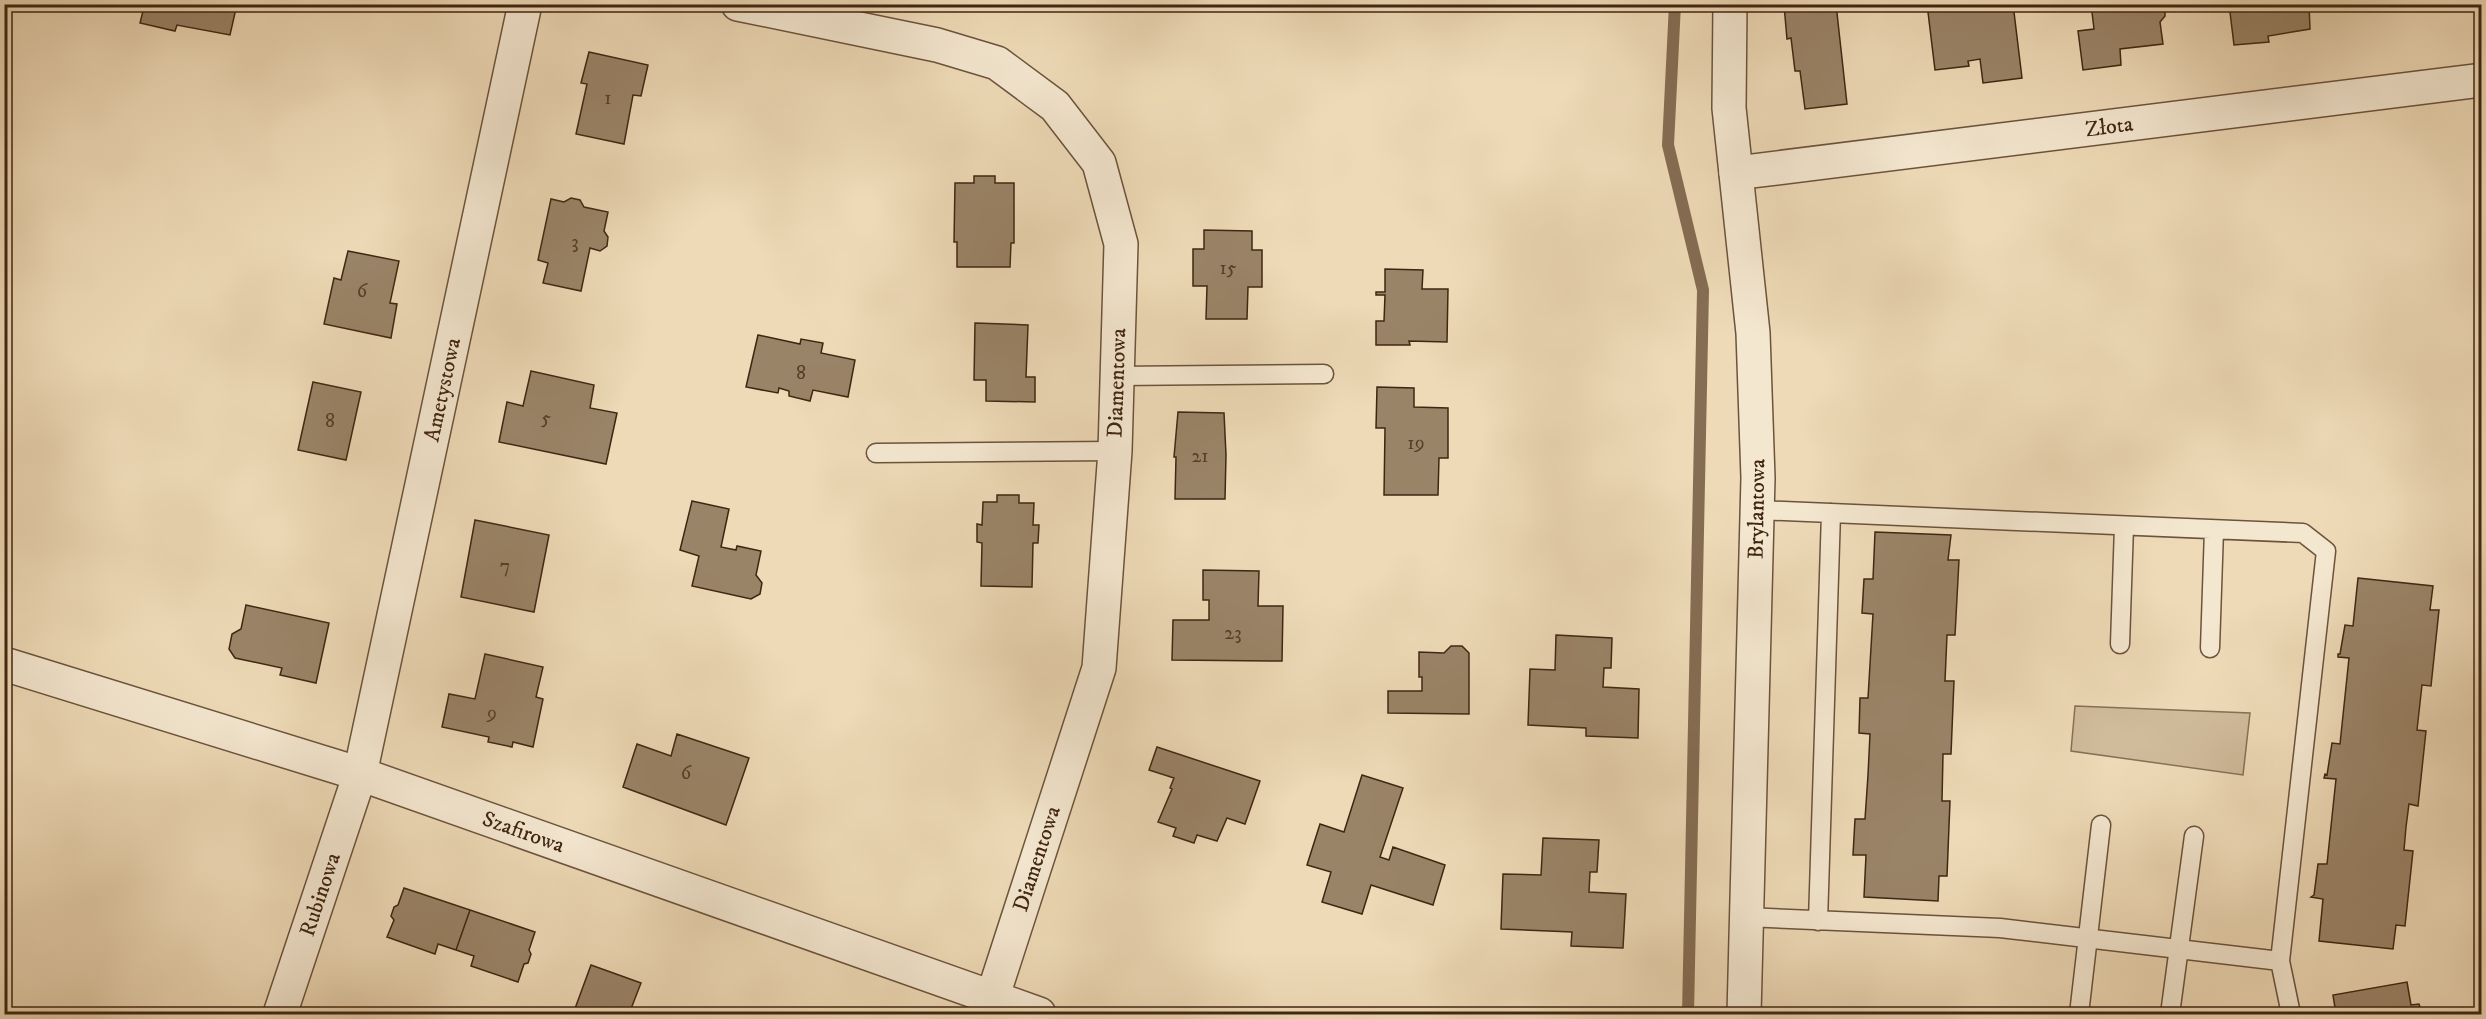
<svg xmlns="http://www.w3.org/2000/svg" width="2486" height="1019" font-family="'IM FELL DW Pica',serif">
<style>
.green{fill:#d0bb9b;stroke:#887056;stroke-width:1.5}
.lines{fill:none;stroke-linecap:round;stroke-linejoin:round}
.stream{stroke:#856d53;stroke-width:12}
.building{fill:#9a8468;stroke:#402612;stroke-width:1.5}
.service-casing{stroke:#6c533b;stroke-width:21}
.minor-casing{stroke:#6c533b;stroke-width:36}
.service{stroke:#f4e7d0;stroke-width:18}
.minor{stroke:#f4e7d0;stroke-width:33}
.labels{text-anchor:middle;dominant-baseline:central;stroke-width:4.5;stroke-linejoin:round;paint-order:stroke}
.number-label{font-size:20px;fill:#563e28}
.street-label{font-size:22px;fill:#402612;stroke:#f4e7d0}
</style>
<rect width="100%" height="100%" fill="#eedab7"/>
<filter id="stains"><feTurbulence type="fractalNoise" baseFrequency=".00333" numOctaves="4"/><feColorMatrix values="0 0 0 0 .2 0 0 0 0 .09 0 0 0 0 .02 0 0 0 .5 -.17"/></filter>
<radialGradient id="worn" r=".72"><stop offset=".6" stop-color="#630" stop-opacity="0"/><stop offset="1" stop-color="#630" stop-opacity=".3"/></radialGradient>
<!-- green -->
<path class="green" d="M 2075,706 L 2250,713 L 2243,775 L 2071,751 Z"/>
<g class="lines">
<!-- stream -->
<path class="stream" d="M 1675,4 L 1668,145 L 1703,290 L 1688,1014"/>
</g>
<!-- building -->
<path class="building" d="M 139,4 L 237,4 L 230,35 L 177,25 L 175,31 L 140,23 L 143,11 Z
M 1836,4 L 1847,104 L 1805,109 L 1800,71 L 1795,71 L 1791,38 L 1787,39 L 1784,5 Z
M 1927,4 L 2013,4 L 2022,78 L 1983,83 L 1980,59 L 1968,61 L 1969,66 L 1935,70 Z
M 2091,4 L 2160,4 L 2165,8 L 2165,16 L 2160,22 L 2163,44 L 2120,49 L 2121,65 L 2083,70 L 2078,31 L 2094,29 Z
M 2229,4 L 2309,4 L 2310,29 L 2268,36 L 2269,42 L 2234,45 Z
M 589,52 L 648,65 L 641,96 L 633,95 L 624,144 L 576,134 L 587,84 L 581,83 Z
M 974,176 L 995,176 L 995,183 L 1014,183 L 1014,243 L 1011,243 L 1010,267 L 957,267 L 957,242 L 954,242 L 955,183 L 974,183 Z
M 571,198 L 580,200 L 584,207 L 608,212 L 604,231 L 608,237 L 607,246 L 600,251 L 590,248 L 581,291 L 543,283 L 548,263 L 538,260 L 551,199 L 564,202 Z
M 1204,230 L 1252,231 L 1252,250 L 1262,250 L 1262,287 L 1248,287 L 1247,319 L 1206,319 L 1207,286 L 1193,286 L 1193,249 L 1204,249 Z
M 348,251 L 399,261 L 390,303 L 397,304 L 391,338 L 324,324 L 334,278 L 341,280 Z
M 1385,269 L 1423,270 L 1422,289 L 1448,289 L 1447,342 L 1409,341 L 1410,345 L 1376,345 L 1376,321 L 1384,321 L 1385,295 L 1376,295 L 1376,292 L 1385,292 Z
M 975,323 L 1028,325 L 1026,377 L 1035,377 L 1035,402 L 986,401 L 986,380 L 974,380 Z
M 758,335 L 800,344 L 801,339 L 823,343 L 821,353 L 855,360 L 848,397 L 813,390 L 810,401 L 789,396 L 789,391 L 779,388 L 778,393 L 746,387 Z
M 531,371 L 594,385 L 590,408 L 617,413 L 606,464 L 499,442 L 507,402 L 523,406 Z
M 313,382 L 361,392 L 346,460 L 298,450 Z
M 1377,387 L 1414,388 L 1414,407 L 1448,408 L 1448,458 L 1439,458 L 1438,495 L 1384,495 L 1385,428 L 1376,428 Z
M 1178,412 L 1224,413 L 1226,455 L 1225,499 L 1175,499 L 1176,457 L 1174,457 Z
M 997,495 L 1019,495 L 1019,503 L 1034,503 L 1033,525 L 1039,525 L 1038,543 L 1033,543 L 1032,587 L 981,586 L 982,543 L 977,542 L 977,524 L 982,525 L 983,502 L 997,502 Z
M 692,501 L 729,509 L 721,547 L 736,550 L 737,546 L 761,551 L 756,575 L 762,583 L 760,594 L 751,599 L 692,586 L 699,556 L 680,550 Z
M 475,520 L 549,535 L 534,612 L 461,597 Z
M 1875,532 L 1951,535 L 1948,560 L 1959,560 L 1955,635 L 1947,635 L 1945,681 L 1954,681 L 1951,754 L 1943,754 L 1942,801 L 1950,801 L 1947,876 L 1939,876 L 1938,901 L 1864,897 L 1866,855 L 1853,855 L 1855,819 L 1865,819 L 1868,775 L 1870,734 L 1859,733 L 1860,698 L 1868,698 L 1873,614 L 1862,613 L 1864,579 L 1873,579 Z
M 1203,570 L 1259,571 L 1258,606 L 1283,606 L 1282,661 L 1172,660 L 1173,620 L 1209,620 L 1209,600 L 1203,600 Z
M 2358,578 L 2433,586 L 2430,610 L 2439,610 L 2431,686 L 2422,685 L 2417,730 L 2426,731 L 2418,806 L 2409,804 L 2406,827 L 2404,850 L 2413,851 L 2405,926 L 2396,925 L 2393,949 L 2319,941 L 2323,899 L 2311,897 L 2314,895 L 2318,864 L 2327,864 L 2336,779 L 2324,778 L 2325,774 L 2327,775 L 2332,743 L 2340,744 L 2349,658 L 2338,657 L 2338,654 L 2340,654 L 2345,625 L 2353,626 Z
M 246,605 L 329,623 L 316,683 L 280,675 L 282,668 L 235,658 L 229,649 L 232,634 L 241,629 Z
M 1556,635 L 1612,638 L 1611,668 L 1604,668 L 1603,687 L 1639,689 L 1638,738 L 1586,736 L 1586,728 L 1528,725 L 1530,669 L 1555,670 Z
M 1451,646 L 1462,646 L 1469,653 L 1469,714 L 1388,713 L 1388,691 L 1422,691 L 1422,677 L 1419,677 L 1419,652 L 1444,653 Z
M 485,654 L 543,667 L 536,697 L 543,699 L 533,747 L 513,742 L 512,747 L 488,742 L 489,737 L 442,727 L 449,694 L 475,699 Z
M 677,734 L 749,758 L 726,825 L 623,787 L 637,744 L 671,756 Z
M 1157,747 L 1260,781 L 1245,824 L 1227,818 L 1217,841 L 1197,835 L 1194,843 L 1173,836 L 1176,828 L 1158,822 L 1172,789 L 1170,788 L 1174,778 L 1149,770 Z
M 1362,775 L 1403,788 L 1380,857 L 1389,860 L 1393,847 L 1445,865 L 1433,905 L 1371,885 L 1362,914 L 1322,902 L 1331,872 L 1307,865 L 1320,824 L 1344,832 Z
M 1543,838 L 1599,840 L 1597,872 L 1590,872 L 1589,892 L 1626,894 L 1623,948 L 1571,946 L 1572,932 L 1501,929 L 1503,874 L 1541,875 Z
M 404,888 L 470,910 L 456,950 L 438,944 L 435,954 L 387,937 L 394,920 L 391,916 L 394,907 L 398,905 Z
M 470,910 L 535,932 L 529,950 L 531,954 L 528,963 L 524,964 L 518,982 L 471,966 L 474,956 L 456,950 Z
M 591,965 L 641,983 L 629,1014 L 573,1014 Z
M 2407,982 L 2411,1005 L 2419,1004 L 2420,1007 L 2411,1009 L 2412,1014 L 2336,1014 L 2333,995 Z"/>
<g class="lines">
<!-- service casing -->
<g class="service-casing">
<path id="service" d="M 1117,376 L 1324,374
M 876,453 L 1115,451
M 2120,644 L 2124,526
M 2210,648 L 2214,530
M 1746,917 L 2000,928 L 2280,961 L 2326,551 L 2303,533 L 1758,510
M 1818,921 L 1831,513
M 2280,961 L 2291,1014
M 2079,1014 L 2101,825
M 2170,1014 L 2194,836"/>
</g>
<!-- minor casing -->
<g class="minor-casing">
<g id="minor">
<path d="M 738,4 L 937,45 L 997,63 L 1055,106 L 1099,163 L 1121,244 L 1115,451 L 1099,668 L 987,1014"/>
<path d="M 1730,4 L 1729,108 L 1753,333 L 1758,478 L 1744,1014"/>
<path id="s1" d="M 1736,173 L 2482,80"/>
<path id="s2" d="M 4,664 L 360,774 L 1039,1014"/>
<path id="s3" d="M 280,1014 L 360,774 L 525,4"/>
</g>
</g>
<!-- service -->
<use href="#service" class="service"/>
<!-- minor -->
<use href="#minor" class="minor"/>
</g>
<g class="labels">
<!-- number labels -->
<g class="number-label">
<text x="608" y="98">1</text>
<text x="575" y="242">3</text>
<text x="1228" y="268">15</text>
<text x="362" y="291">6</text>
<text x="801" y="373">8</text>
<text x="546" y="418">5</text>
<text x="330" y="421">8</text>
<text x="1416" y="443">19</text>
<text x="1200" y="456">21</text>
<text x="505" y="566">7</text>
<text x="1233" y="633">23</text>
<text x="492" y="713">9</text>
<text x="686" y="773">6</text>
</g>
<!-- street labels -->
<g class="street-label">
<text stroke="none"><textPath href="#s1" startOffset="376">Złota</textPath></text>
<text transform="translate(1117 383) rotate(-88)">Diamentowa</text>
<text stroke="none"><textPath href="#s3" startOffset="646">Ametystowa</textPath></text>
<text transform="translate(1757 509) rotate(-89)">Brylantowa</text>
<text stroke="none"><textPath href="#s2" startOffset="546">Szafirowa</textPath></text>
<text transform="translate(1037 859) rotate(-72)">Diamentowa</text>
<text stroke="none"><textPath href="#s3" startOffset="126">Rubinowa</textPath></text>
</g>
</g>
<!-- margin -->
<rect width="2486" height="1019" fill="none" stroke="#eedab7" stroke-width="24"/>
<rect x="6" y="6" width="2474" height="1007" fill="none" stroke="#402612" stroke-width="3"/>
<rect x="12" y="12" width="2462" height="995" fill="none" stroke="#402612" stroke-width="1.5"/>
<rect width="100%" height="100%" filter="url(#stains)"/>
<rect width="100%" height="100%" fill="url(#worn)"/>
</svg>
